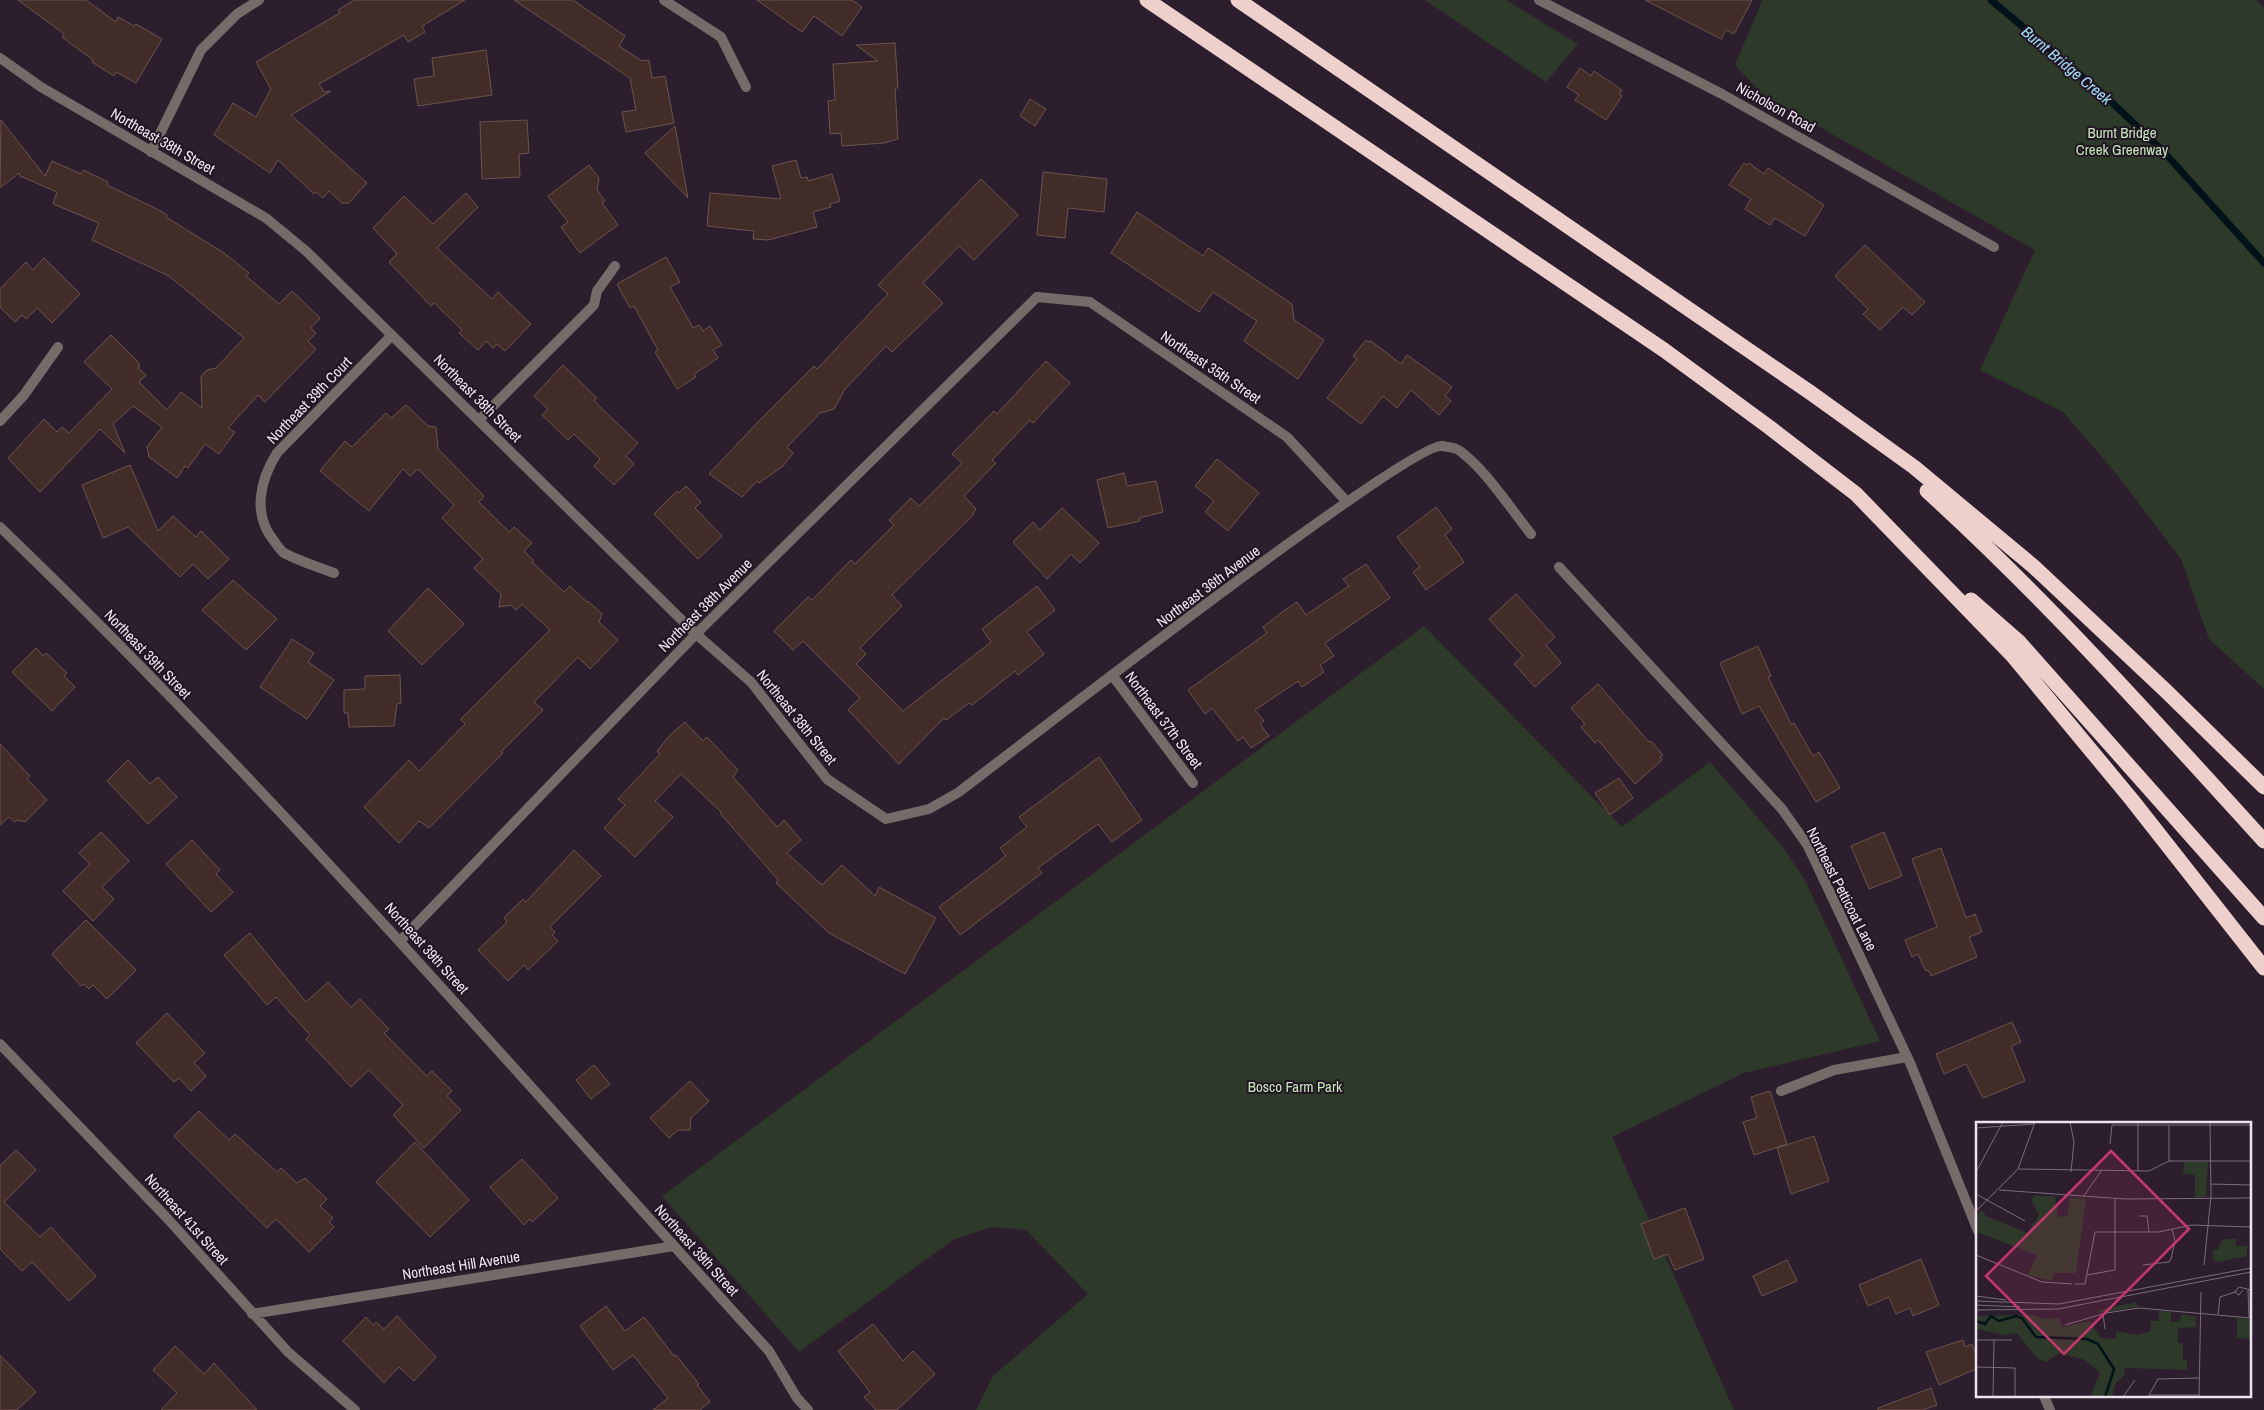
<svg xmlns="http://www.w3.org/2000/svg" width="2264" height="1410" font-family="'Archivo Narrow',sans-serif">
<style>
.green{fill:#2d3929}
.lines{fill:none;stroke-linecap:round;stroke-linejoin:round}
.stream{stroke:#00121a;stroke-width:7}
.building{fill:#422c28;stroke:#6c544f}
.service{stroke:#776b69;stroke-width:10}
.minor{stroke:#776b69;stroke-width:10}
.motorway{stroke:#edd0cb;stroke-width:15}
.labels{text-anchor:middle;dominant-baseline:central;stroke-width:4;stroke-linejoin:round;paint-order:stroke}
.street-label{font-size:15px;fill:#eee4ee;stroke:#221523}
.park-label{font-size:15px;fill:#c4e6b9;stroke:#221523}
.water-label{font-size:16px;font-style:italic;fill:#9fdcf5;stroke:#221523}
.inset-river{fill:none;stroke:#00121a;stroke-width:2.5}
.inset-road{fill:none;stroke:#7a6d7a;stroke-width:1}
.view{fill:#c93771;fill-opacity:0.15;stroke:#c93771;stroke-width:2.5}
.inset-edge{fill:none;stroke:#eee4ee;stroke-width:2.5}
</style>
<rect width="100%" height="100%" fill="#2c1e2d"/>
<!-- green -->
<path class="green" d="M 1425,0 L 1506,0 L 1578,44 L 1546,82 Z
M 1760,0 L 2256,0 L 2264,8 L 2264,689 L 2209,639 L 2181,559 L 2115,472 L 2063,412 L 1980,370 L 2035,250 L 1762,94 L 1735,65 L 1762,1 Z
M 1424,626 L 1622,827 L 1710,762 L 1783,847 L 1806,882 L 1880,1041 L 1744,1073 L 1612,1137 L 1734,1410 L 976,1410 L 993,1376 L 1088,1294 L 1026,1230 L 991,1227 L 953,1240 L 799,1352 L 662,1196 Z"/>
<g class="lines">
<!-- stream -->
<path class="stream" d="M 1991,0 L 2104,95 L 2163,151 L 2264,263"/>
</g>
<!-- building -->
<path class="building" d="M 18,0 L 86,0 L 116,22 L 118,17 L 134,26 L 136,24 L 162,39 L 136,83 L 116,72 L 114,76 L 92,62 L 93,60 L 62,37 L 64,34 Z
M 354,0 L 465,0 L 422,26 L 425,32 L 408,42 L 404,35 L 319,84 L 324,92 L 331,91 L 291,115 L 367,183 L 349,203 L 342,203 L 329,191 L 323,198 L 316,192 L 314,194 L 278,160 L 270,173 L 214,135 L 233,103 L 256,117 L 271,89 L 256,62 L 340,13 L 338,10 Z
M 514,0 L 573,0 L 625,36 L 619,46 L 642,61 L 649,60 L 652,78 L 665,76 L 674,123 L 626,132 L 622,112 L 636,110 L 630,78 Z
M 757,0 L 852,0 L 862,7 L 842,36 L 814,16 L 802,32 Z
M 1645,0 L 1752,0 L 1734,34 L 1726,30 L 1721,39 Z
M 895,43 L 898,88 L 895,88 L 898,139 L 884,143 L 842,146 L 841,133 L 830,134 L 828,101 L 835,100 L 833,64 L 878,61 L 856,45 Z
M 486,50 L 492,95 L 418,106 L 414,79 L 434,76 L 432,58 Z
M 1580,68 L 1591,76 L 1594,71 L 1622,90 L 1619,94 L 1622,96 L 1606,120 L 1575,100 L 1579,95 L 1567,87 Z
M 1030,99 L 1046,109 L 1035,126 L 1020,116 Z
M 1,120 L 45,176 L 52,161 L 81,174 L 83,170 L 108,182 L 107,185 L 157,209 L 167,215 L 166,217 L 224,253 L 249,273 L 246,276 L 279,304 L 292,291 L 320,318 L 311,328 L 316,333 L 308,341 L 316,349 L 265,402 L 258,395 L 228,428 L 235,432 L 219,454 L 205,444 L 188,468 L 185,466 L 177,478 L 149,457 L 147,447 L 162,427 L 133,406 L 113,424 L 125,453 L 100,429 L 40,492 L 8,458 L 44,419 L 57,432 L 62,427 L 69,433 L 112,389 L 84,362 L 111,335 L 139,363 L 139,369 L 146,375 L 139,382 L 167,410 L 181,392 L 202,408 L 201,376 L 207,370 L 216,368 L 244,338 L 169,276 L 92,240 L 99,223 L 53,204 L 57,192 L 20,176 L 19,173 L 0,188 Z
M 527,120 L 529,153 L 519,154 L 520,177 L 482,179 L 480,122 Z
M 675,126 L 688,198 L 645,153 Z
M 796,160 L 801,178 L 807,177 L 808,181 L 832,174 L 840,201 L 830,204 L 831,207 L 813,212 L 817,227 L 768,240 L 753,239 L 754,231 L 707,226 L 710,193 L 781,199 L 772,166 Z
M 1744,163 L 1747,165 L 1749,163 L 1764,174 L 1768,168 L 1824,205 L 1805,236 L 1775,218 L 1770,225 L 1745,209 L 1751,199 L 1729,185 Z
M 589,165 L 599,178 L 597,190 L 605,201 L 602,203 L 618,225 L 580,253 L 561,227 L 568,222 L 548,196 Z
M 1043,172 L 1107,179 L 1104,212 L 1068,208 L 1065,238 L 1037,235 Z
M 981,179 L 1018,215 L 974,260 L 959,246 L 923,283 L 943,303 L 892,352 L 886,346 L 845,389 L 834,409 L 820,413 L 787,447 L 793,453 L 783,466 L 759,483 L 757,481 L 742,497 L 709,474 L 759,421 L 814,366 L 817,369 L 888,294 L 878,285 Z
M 466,193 L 478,207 L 437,248 L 492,299 L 498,292 L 531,324 L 505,351 L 497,344 L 493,348 L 486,341 L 478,350 L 459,333 L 462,330 L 434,303 L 431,306 L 389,262 L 397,254 L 373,228 L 404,196 L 433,224 Z
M 1137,212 L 1203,256 L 1208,248 L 1210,249 L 1292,304 L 1294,320 L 1324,340 L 1298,379 L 1244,341 L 1257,321 L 1213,292 L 1199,312 L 1111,253 Z
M 1865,245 L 1925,302 L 1912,315 L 1903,307 L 1880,330 L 1863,314 L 1868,309 L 1835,276 Z
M 666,257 L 680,282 L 670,287 L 693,328 L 699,325 L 703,331 L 710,326 L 722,345 L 713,350 L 718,358 L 694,374 L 696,377 L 677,389 L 655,352 L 658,350 L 634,306 L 630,308 L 617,284 Z
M 44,258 L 80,294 L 52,323 L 37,308 L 26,319 L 22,315 L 15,322 L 0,307 L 0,289 L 26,262 L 33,270 Z
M 1366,340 L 1369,342 L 1371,341 L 1401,364 L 1407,355 L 1452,387 L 1445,396 L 1451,401 L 1439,415 L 1411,390 L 1397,408 L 1383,396 L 1361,424 L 1327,398 L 1357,359 L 1353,356 Z
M 1046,361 L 1070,383 L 1033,423 L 1030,420 L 992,460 L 996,463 L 964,496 L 976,509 L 973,513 L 974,514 L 892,595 L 902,606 L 860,648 L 866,654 L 856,664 L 903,711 L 991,642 L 982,629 L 1037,586 L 1055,610 L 1027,632 L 1044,654 L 1018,675 L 1015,671 L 972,705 L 969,703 L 946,720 L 944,718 L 899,764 L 848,710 L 860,698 L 803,641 L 793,650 L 774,631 L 808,597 L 812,600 L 851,560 L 855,564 L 894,525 L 889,520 L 911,498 L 919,506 L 962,463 L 952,454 L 994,411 L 997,414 Z
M 563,365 L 597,398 L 594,400 L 600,407 L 638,443 L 626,456 L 634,464 L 614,485 L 594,466 L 600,459 L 574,434 L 568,440 L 542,415 L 548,409 L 534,396 Z
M 406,405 L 428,426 L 436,427 L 438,449 L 484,496 L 479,502 L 509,532 L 514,527 L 532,543 L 524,551 L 533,560 L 532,562 L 564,592 L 570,586 L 587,602 L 588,601 L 602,614 L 599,622 L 618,640 L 590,669 L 578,657 L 534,702 L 543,710 L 501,752 L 503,753 L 429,828 L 419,821 L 399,843 L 364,807 L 409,760 L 419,771 L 465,724 L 461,719 L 550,630 L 522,604 L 516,610 L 511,605 L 499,607 L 501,594 L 474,568 L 483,559 L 442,518 L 454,505 L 418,469 L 410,476 L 403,469 L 369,511 L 320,471 L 345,441 L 352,447 L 386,413 L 391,418 Z
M 1217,459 L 1259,493 L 1228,531 L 1205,512 L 1214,501 L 1195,486 Z
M 130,465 L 158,531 L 173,516 L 196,537 L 201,531 L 229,559 L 208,579 L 193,564 L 180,577 L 128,527 L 103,538 L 82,485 Z
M 1124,473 L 1127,486 L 1156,481 L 1163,512 L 1139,518 L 1140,521 L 1108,528 L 1097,480 Z
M 686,486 L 701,502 L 695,508 L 722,536 L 698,559 L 654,514 L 677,491 L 679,493 Z
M 1436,507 L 1452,529 L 1445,535 L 1464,562 L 1426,590 L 1413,572 L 1420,567 L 1397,537 Z
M 1062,508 L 1099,543 L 1080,563 L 1071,554 L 1047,579 L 1013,542 L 1033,522 L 1040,530 Z
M 1366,564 L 1390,598 L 1325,643 L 1334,656 L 1320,665 L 1324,672 L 1302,687 L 1298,681 L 1255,710 L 1264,721 L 1260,724 L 1269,736 L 1251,748 L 1243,737 L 1238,741 L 1212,708 L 1205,714 L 1188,690 L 1267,633 L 1263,627 L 1281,613 L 1297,602 L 1306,615 L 1349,586 L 1343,579 Z
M 233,580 L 277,619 L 246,650 L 202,610 Z
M 428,588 L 464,624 L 422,665 L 388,631 Z
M 1516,594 L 1555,637 L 1546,645 L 1561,663 L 1535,687 L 1514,664 L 1523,656 L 1489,619 Z
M 292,639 L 314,653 L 308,662 L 334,680 L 307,719 L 260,687 Z
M 1758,646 L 1771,676 L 1768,677 L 1791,724 L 1794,723 L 1813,756 L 1819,752 L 1840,788 L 1816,802 L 1759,706 L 1742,714 L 1720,663 Z
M 36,648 L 43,656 L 46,653 L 67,673 L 64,676 L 75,687 L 52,711 L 12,672 Z
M 400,675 L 401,703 L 397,704 L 394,726 L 349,727 L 348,713 L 344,713 L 344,690 L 365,689 L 365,676 Z
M 1598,684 L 1649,742 L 1651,741 L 1663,755 L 1660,757 L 1662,760 L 1635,784 L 1598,740 L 1595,743 L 1581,727 L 1585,724 L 1571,708 Z
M 685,722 L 703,741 L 707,737 L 738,770 L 733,777 L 777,827 L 784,820 L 801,840 L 787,853 L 822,885 L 842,865 L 875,896 L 879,887 L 936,918 L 905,974 L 829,933 L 776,883 L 778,880 L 720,813 L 721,812 L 681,774 L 655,801 L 673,817 L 635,857 L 604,828 L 625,805 L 618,799 L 660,754 L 657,751 L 671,734 Z
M 0,744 L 30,776 L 27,779 L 47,800 L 25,822 L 18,820 L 15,822 L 9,817 L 0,825 Z
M 1099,757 L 1142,820 L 1112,842 L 1098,824 L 1038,868 L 1042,873 L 960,935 L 939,907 L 1006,856 L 1000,848 L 1027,827 L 1019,817 Z
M 128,760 L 150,784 L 158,777 L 177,797 L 148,824 L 107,781 Z
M 1619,778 L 1633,798 L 1610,815 L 1595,793 Z
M 101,832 L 129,861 L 102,887 L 114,899 L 93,921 L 63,891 L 90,864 L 79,853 Z
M 1884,832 L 1902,876 L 1869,889 L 1851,846 Z
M 192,840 L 220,870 L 216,874 L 233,892 L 211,912 L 166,864 Z
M 1941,848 L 1966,918 L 1975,914 L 1982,932 L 1969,937 L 1977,957 L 1931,976 L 1929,971 L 1925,970 L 1918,954 L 1912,957 L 1905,940 L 1937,927 L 1912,859 Z
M 574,850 L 601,876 L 550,927 L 555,932 L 552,935 L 558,941 L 528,970 L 524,965 L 508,981 L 478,950 L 507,922 L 504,918 L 523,899 L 526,902 Z
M 86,920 L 136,970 L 107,999 L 93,985 L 89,989 L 84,984 L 81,986 L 52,954 Z
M 250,933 L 306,1002 L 328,982 L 351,1007 L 360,999 L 389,1029 L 384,1033 L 427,1076 L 432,1071 L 452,1091 L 447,1096 L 461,1110 L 424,1148 L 393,1115 L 403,1105 L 369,1070 L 351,1087 L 306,1039 L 310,1035 L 276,997 L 267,1005 L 224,955 Z
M 167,1013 L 205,1053 L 194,1063 L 206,1076 L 191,1091 L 179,1078 L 174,1082 L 136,1043 Z
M 2012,1022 L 2021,1042 L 2011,1046 L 2025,1081 L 1983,1098 L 1966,1064 L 1944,1074 L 1936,1054 Z
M 594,1065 L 610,1084 L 591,1099 L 576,1080 Z
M 690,1081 L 709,1101 L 691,1118 L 690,1130 L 678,1130 L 669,1138 L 650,1118 Z
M 1770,1091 L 1787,1144 L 1754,1155 L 1743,1122 L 1757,1118 L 1751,1097 Z
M 199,1111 L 229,1140 L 235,1134 L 277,1172 L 281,1168 L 297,1183 L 305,1178 L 327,1199 L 320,1206 L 333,1218 L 329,1222 L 334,1227 L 309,1252 L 276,1219 L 267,1228 L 174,1136 Z
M 1814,1136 L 1829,1181 L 1791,1194 L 1777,1148 Z
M 415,1142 L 469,1200 L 430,1237 L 376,1182 Z
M 16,1150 L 36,1170 L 4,1202 L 40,1237 L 51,1227 L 96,1276 L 69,1301 L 32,1262 L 22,1271 L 0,1249 L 0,1166 Z
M 522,1159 L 558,1198 L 532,1222 L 530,1219 L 524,1225 L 490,1187 Z
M 1685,1208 L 1704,1259 L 1675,1270 L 1668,1254 L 1654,1259 L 1641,1224 Z
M 1921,1259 L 1939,1305 L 1913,1316 L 1910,1308 L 1896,1314 L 1889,1297 L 1868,1306 L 1859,1285 Z
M 1787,1260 L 1797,1281 L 1762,1296 L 1753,1276 Z
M 606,1306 L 625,1331 L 644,1317 L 674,1356 L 676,1355 L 699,1384 L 697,1385 L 710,1402 L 700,1410 L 653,1410 L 668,1398 L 633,1355 L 613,1370 L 580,1326 Z
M 397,1316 L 436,1357 L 414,1381 L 399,1367 L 384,1383 L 343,1341 L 366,1317 L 373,1325 L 376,1322 L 384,1329 Z
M 873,1324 L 903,1361 L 913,1351 L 935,1374 L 897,1410 L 876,1410 L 864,1397 L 870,1392 L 838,1351 Z
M 1963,1340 L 1965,1347 L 1972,1344 L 1978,1360 L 1978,1368 L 1939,1385 L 1926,1352 Z
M 175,1346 L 204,1374 L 214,1363 L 257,1410 L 161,1410 L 177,1393 L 153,1370 Z
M 0,1355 L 36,1392 L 17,1410 L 0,1410 Z
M 1931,1388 L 1937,1405 L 1923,1410 L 1878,1410 L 1878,1408 Z"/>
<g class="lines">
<!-- service -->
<path class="service" d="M 479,420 L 594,305 L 597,291 L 615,266
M 0,421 L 24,395 L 58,347
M 1781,1091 L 1834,1070 L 1907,1057"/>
<!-- minor -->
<path class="minor" d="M 664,0 L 721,37 L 746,87
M 1539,0 L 1722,94 L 1994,247
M 0,58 L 41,87 L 266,218 L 306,251 L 696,634 L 751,682 L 827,779 L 886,819 L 929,809 L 959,792 C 1013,751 1410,442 1442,446 C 1447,447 1455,447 1460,451 C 1486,470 1510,508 1531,534
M 151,152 L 201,50 L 237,14 L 259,0
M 0,527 C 271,787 516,1073 769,1351 L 797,1398 L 808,1410
M 1559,567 L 1782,809 L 1808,846 L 1911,1065 L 1978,1231
M 334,573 C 318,567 299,561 284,553 C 280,550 277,545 274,541 C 252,514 260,480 277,453 L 392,335
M 1112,675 L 1193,783
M 401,940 L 696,634 L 1037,297 L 1090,302 L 1287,437 L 1347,502
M 0,1044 L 167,1218 L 288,1352 L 355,1410
M 252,1314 L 674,1246
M 2044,1396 L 2050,1410"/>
<!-- motorway -->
<path class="motorway" d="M 1147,0 L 1664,350 L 1769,427 L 1856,494 L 2012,655 L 2132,800 L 2264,968
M 1238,0 L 1811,393 L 1914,467 L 2033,566 L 2166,691 L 2264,787
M 1927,491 C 2047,600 2155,721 2264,841
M 1971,600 L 2019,642 L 2264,918"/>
</g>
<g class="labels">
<!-- street labels -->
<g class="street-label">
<text transform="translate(1776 107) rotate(29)">Nicholson Road</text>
<text transform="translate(163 141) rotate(30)">Northeast 38th Street</text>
<text transform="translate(1211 367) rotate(34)">Northeast 35th Street</text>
<text transform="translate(478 398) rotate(45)">Northeast 38th Street</text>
<text transform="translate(309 400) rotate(-46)">Northeast 39th Court</text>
<text transform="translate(1208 586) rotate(-37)">Northeast 36th Avenue</text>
<text transform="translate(705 605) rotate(-45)">Northeast 38th Avenue</text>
<text transform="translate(148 654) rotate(46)">Northeast 39th Street</text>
<text transform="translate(797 717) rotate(51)">Northeast 38th Street</text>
<text transform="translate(1164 720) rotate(53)">Northeast 37th Street</text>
<text transform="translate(1842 889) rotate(63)">Northeast Petticoat Lane</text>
<text transform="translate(427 948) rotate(48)">Northeast 39th Street</text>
<text transform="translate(187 1219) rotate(48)">Northeast 41st Street</text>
<text transform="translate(697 1250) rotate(48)">Northeast 39th Street</text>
<text transform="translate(461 1265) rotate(-9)">Northeast Hill Avenue</text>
</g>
<!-- park labels -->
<g class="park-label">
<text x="2122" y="132">Burnt Bridge<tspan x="2122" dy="17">Creek Greenway</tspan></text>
<text x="1295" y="1086">Bosco Farm Park</text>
</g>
<!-- water labels -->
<g class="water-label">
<text transform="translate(2067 65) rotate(40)">Burnt Bridge Creek</text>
</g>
</g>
<!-- overview -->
<g transform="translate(1976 1122)">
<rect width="275" height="275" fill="#2c1e2d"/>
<path d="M 208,40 L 232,40 L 230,75 L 219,76 L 219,53 L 207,52 ZM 57,74 L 79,74 L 82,95 L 91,94 L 94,76 L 110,77 L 100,151 L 78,151 L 76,159 L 52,153 L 61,133 L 0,110 L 0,94 L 6,88 L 10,94 L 51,111 L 63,93 L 56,81 ZM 246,117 L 260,117 L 260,124 L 271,124 L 271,134 L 240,140 L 237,137 L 237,128 L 242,128 ZM 161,180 L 161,185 L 123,191 L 123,188 ZM 183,189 L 195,190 L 195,200 L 204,199 L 205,192 L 220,195 L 220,205 L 202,206 L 202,221 L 207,221 L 207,238 L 211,238 L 211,248 L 149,246 L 148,253 L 140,261 L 136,275 L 114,275 L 124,251 L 109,238 L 84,231 L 70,240 L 61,236 L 41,211 L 29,213 L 0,207 L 0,194 L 56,193 L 70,197 L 83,196 L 87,205 L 114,199 L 125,216 L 140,217 L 140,209 L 161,213 L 175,209 L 175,199 L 182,199 ZM 261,196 L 275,197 L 275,217 L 261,216 Z" fill="#2d3929"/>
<path class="inset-river" d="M 0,199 L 9,202 L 15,194 L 23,199 L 40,194 L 46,196 L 60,215 L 111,217 L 122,222 L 138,247 L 129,275"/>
<path class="inset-road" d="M 94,0 L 98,20 L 95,50M 162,0 L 162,49M 0,6 L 58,2M 134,22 L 136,3 L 275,3M 193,39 L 193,3M 43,47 L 173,49 L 193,39 L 275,39M 0,50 L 27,0M 235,62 L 275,63M 23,68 L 149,77 L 275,76M 0,72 L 49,99M 107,75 L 126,48M 0,89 L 42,47 L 59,0M 163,94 L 171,94 L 173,110M 0,133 L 66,160 L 96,162M 195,137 L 199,119 L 196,107M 167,143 L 193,140 L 195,137M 228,143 L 235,74 L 234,0M 111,153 L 139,148 L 139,77M 99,162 L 109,162 L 119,110 L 182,110 L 216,103 L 275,105M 267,168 L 263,173 L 259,170 L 263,165 L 275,168M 272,168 L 273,195M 0,174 L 30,178M 0,179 L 83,182 L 275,146M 0,183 L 44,185M 0,188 L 82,187 L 275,150M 127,192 L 129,207M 242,193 L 244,175 L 259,170M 89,203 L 130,191 L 163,186 L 275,196M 0,218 L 36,218M 0,245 L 39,246 L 39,275M 173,273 L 223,273M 17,275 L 18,218M 147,275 L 159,258M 172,275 L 182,257 L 223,256M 223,275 L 225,170"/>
<path class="view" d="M 135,29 L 213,107 L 88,232 L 10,154 Z"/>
<rect width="275" height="275" class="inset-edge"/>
</g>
</svg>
